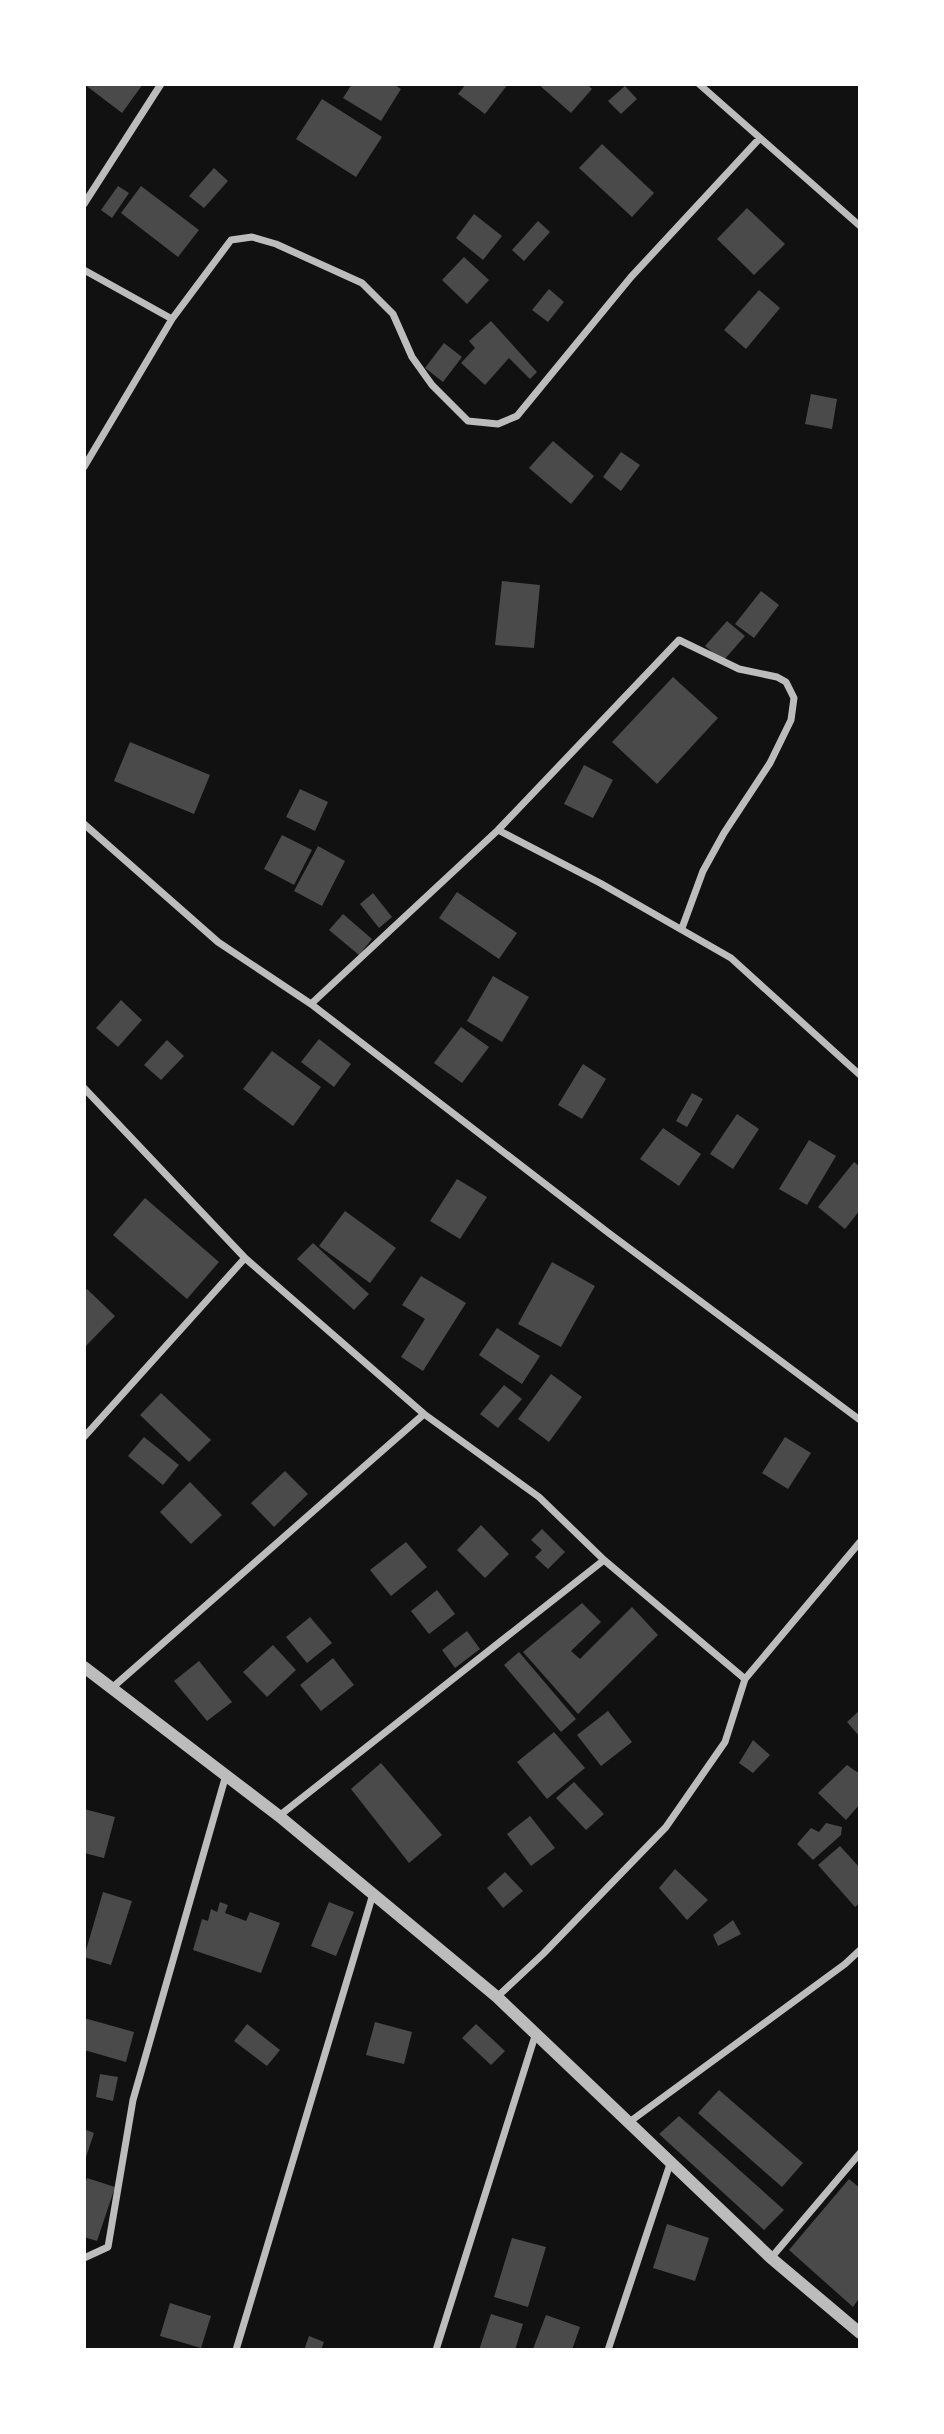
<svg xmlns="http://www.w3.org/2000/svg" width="944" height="2434" font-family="'Fira Sans',sans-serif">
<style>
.building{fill:#4a4a4a}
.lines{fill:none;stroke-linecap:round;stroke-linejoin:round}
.minor{stroke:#bcbcbc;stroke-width:7}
.tertiary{stroke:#bcbcbc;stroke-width:12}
</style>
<rect width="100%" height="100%" fill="#111"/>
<!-- building -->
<path class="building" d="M 84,84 L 143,84 L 122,113 Z
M 352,84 L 393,84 L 401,89 L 381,121 L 343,98 Z
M 466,84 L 508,84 L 485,114 L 458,94 Z
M 538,84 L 587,84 L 592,89 L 571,113 Z
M 625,86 L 637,99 L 621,114 L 608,101 Z
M 322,99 L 382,137 L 356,177 L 296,139 Z
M 602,144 L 654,193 L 632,217 L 579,168 Z
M 214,168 L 228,181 L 204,208 L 189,196 Z
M 118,186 L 129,193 L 112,218 L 101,210 Z
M 141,186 L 199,230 L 178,257 L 121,213 Z
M 747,208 L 785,244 L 754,275 L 717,239 Z
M 474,214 L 502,236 L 483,260 L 456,238 Z
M 538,221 L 550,232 L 524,261 L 512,250 Z
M 464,257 L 489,280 L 467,304 L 442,280 Z
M 549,289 L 564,302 L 548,322 L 532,310 Z
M 759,290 L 780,308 L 746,349 L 724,330 Z
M 491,321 L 537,372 L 530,379 L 509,358 L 485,385 L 461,363 L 475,348 L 469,341 Z
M 444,343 L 462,357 L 443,382 L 425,368 Z
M 811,394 L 837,399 L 832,429 L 805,424 Z
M 553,441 L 594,476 L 571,504 L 529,468 Z
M 621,452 L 640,465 L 621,491 L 603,477 Z
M 502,581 L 540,585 L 534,648 L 495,645 Z
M 761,591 L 779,605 L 754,638 L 735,624 Z
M 727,621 L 745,636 L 723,661 L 705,646 Z
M 673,677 L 718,718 L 657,784 L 612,742 Z
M 130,742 L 210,775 L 194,814 L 114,781 Z
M 584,765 L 613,780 L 593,818 L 564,804 Z
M 300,789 L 328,802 L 315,831 L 286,817 Z
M 282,835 L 312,850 L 294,885 L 264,869 Z
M 318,846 L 345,861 L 322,906 L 294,891 Z
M 457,892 L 517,933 L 499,959 L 439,918 Z
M 373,893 L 392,917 L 379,928 L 360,904 Z
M 343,914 L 372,939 L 359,955 L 329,930 Z
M 493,976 L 529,997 L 502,1042 L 467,1021 Z
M 121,1000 L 142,1020 L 118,1047 L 96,1028 Z
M 461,1027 L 489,1047 L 462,1083 L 434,1063 Z
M 319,1039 L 351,1064 L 334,1087 L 301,1062 Z
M 167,1040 L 184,1056 L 161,1080 L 144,1065 Z
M 272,1051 L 321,1087 L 293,1126 L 243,1089 Z
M 583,1064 L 606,1079 L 582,1119 L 558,1105 Z
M 692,1093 L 703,1099 L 687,1127 L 676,1121 Z
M 737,1114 L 759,1129 L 733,1169 L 710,1154 Z
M 663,1128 L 701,1154 L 679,1186 L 640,1159 Z
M 809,1140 L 836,1156 L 807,1205 L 779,1189 Z
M 854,1162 L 860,1167 L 860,1210 L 845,1229 L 818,1207 Z
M 457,1179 L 487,1197 L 460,1239 L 430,1221 Z
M 145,1198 L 219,1262 L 187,1299 L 113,1235 Z
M 345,1211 L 396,1248 L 370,1283 L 319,1246 Z
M 313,1243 L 369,1294 L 354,1310 L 297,1259 Z
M 552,1262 L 595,1286 L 561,1347 L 518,1324 Z
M 421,1276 L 466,1303 L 423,1371 L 401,1357 L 425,1319 L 402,1305 Z
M 87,1289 L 115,1316 L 85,1347 L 84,1293 Z
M 497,1328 L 540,1356 L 522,1384 L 479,1355 Z
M 551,1374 L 582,1397 L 549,1442 L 518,1419 Z
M 504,1385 L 522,1399 L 498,1428 L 480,1414 Z
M 161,1393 L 211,1440 L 189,1462 L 140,1415 Z
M 144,1437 L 179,1465 L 163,1485 L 128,1456 Z
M 785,1437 L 811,1453 L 788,1489 L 762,1473 Z
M 285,1471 L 308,1494 L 274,1527 L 251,1503 Z
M 190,1482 L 222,1515 L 191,1544 L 160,1512 Z
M 481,1525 L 509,1554 L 485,1578 L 457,1550 Z
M 542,1529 L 565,1552 L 548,1569 L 535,1557 L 542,1550 L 531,1540 Z
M 406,1542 L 427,1567 L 391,1596 L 370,1570 Z
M 437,1590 L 455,1614 L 429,1634 L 411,1611 Z
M 582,1603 L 601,1622 L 571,1651 L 580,1659 L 632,1607 L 658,1635 L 578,1714 L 523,1652 Z
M 310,1617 L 332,1643 L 307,1663 L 286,1637 Z
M 467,1631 L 480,1649 L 455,1668 L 442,1650 Z
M 273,1645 L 296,1670 L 267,1697 L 243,1672 Z
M 519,1652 L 576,1719 L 561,1732 L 504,1665 Z
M 333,1658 L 354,1685 L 321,1711 L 300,1685 Z
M 199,1661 L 232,1702 L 207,1721 L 174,1681 Z
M 860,1710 L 860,1737 L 847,1722 Z
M 608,1711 L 632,1742 L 601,1766 L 577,1735 Z
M 554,1732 L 585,1768 L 547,1799 L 517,1762 Z
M 753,1740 L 770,1755 L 753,1773 L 739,1763 Z
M 381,1763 L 442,1835 L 409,1863 L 351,1789 Z
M 847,1765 L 860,1774 L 860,1804 L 846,1820 L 818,1793 Z
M 574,1782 L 604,1814 L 586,1830 L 556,1798 Z
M 84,1809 L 115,1817 L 104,1858 L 84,1853 Z
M 530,1816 L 555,1848 L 531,1866 L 507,1834 Z
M 826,1823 L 842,1827 L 841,1835 L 813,1860 L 797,1844 L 811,1828 L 819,1832 Z
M 840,1846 L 860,1868 L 860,1903 L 855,1907 L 818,1865 Z
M 675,1869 L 708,1900 L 687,1920 L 659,1888 Z
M 505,1872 L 523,1891 L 503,1908 L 487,1888 Z
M 103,1892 L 132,1901 L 111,1965 L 84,1957 Z
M 220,1902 L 228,1905 L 225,1913 L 246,1921 L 250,1912 L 280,1923 L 261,1973 L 193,1950 L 202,1919 L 208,1921 L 211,1909 L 217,1912 Z
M 329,1902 L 354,1912 L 336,1956 L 311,1946 Z
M 733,1920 L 741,1934 L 718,1946 L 713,1935 Z
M 84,2018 L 134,2032 L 126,2062 L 84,2050 Z
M 375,2022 L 412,2032 L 404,2064 L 366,2055 Z
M 247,2024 L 280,2050 L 267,2066 L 234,2041 Z
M 476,2024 L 505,2051 L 491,2065 L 462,2038 Z
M 100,2074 L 118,2077 L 113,2101 L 96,2097 Z
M 719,2090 L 803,2163 L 782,2187 L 698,2113 Z
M 679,2116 L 784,2210 L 764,2230 L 659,2134 Z
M 84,2129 L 94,2133 L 86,2157 L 84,2156 Z
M 87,2178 L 115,2187 L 97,2241 L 84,2237 L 84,2188 Z
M 849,2179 L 860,2188 L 860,2297 L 853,2307 L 789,2250 Z
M 667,2224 L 709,2238 L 695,2281 L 653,2268 Z
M 512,2238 L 546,2247 L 528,2307 L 494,2297 Z
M 170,2303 L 211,2316 L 201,2348 L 160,2336 Z
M 491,2314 L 523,2324 L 515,2350 L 479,2350 Z
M 546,2315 L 580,2327 L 572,2350 L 533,2349 Z
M 309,2336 L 324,2342 L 321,2350 L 304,2350 Z"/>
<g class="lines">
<!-- minor -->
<path class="minor" d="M 699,84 L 860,226
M 84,204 L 161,84
M 84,270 L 172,319
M 84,467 L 172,319 L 231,240 L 252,237 L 276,244 L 362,283 L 393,314 L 412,357 L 432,385 L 468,421 L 498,424 L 517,416 L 631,277 L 759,139
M 84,824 L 218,942 L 311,1004 L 610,1234 L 860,1420
M 498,830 L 600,883 L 731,958 L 860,1075
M 311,1004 L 498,830 L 679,640 L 739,669 L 777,677 L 786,682 L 794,698 L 791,720 L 770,763 L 724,833 L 703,871 L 682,928
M 84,1088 L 245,1258 L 424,1414 L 539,1497 L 604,1560 L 745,1679
M 84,1437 L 245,1258
M 113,1687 L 424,1414
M 279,1816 L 604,1560
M 497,1997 L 543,1954 L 666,1827 L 725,1742 L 745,1679 L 860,1542
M 628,2123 L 845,1964 L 860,1950
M 84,2258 L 108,2247 L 133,2100 L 226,1775
M 771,2258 L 860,2153
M 236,2350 L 373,1894
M 436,2350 L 535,2036
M 608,2350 L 670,2164"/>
<!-- tertiary -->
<path class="tertiary" d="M 84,1667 L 279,1816 L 497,1997 L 771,2258 L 860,2333"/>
</g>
<!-- border -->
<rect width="944" height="2434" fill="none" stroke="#ffffff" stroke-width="172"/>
</svg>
